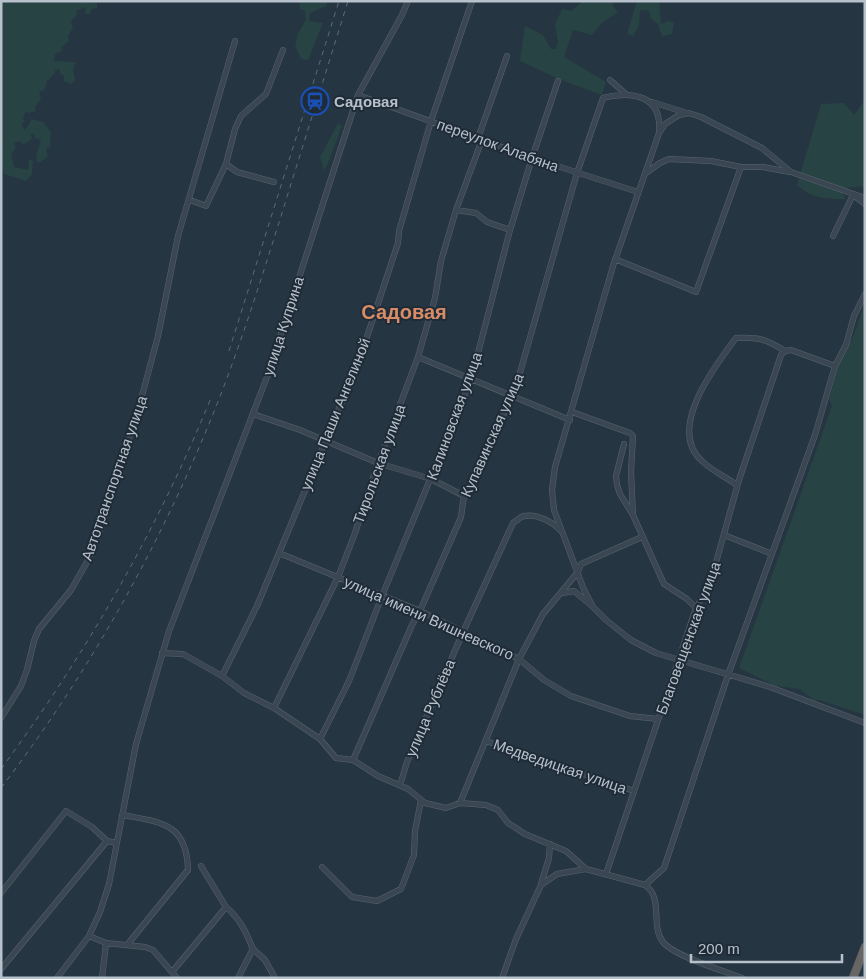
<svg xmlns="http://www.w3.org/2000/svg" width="866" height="979" font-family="Helvetica,sans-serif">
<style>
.green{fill:#284343}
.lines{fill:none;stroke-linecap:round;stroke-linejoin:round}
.minor-casing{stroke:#58646f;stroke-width:6}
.trunk-casing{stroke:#45515c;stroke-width:9}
.minor{stroke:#3a4752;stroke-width:5}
.trunk{stroke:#686664;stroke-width:8}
.rail{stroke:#5c6b78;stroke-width:1;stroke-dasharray:5 5;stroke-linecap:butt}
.labels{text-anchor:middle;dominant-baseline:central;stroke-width:4;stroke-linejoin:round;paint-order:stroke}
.poi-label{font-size:15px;font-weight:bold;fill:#b7c1cc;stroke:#1f2c37;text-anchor:start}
.street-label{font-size:15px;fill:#b7c1cc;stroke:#1f2c37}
.district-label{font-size:20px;font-weight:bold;fill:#d78b67;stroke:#1f2c37}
</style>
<rect width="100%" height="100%" fill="#263542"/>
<!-- green -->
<path class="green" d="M 1,1 L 102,1 L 97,3 L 97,8 L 92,9 L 89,15 L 85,13 L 86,7 L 76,11 L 77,15 L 71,22 L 73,28 L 68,36 L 69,41 L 61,48 L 62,51 L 55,54 L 54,61 L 76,62 L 73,69 L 75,80 L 71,84 L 64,81 L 64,75 L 61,75 L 59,69 L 55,70 L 55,73 L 47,81 L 44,90 L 39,92 L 41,99 L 35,107 L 36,111 L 28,113 L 26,111 L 23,118 L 25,122 L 21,123 L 25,130 L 32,119 L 43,122 L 51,132 L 50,142 L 51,146 L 46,150 L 48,156 L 41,162 L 37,162 L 36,156 L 41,140 L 35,138 L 33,133 L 31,134 L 32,138 L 27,143 L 22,144 L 20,141 L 14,143 L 16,148 L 11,154 L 14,167 L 28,170 L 29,159 L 33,161 L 32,174 L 26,181 L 4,174 L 3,169 L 1,171 L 1,20 L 3,18 L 1,12 Z
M 299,1 L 328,1 L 326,6 L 310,13 L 309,21 L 323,23 L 308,60 L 301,59 L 295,46 L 298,33 L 306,20 L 305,11 L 300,9 Z
M 583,1 L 614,1 L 613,6 L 618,12 L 603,22 L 592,35 L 573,30 L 564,57 L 606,82 L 602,95 L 559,79 L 520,61 L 525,26 L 543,35 L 551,49 L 556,49 L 558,42 L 555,24 L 562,9 L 571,11 Z
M 637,1 L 659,1 L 661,24 L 669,21 L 674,23 L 672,34 L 662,36 L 658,24 L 651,19 L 649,11 L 640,10 L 639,25 L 633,36 L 627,34 Z
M 865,68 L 865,191 L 863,186 L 839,189 L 846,199 C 827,199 812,199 797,185 L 821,104 L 844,103 L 854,115 L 864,101 Z
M 338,123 L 342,126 L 327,166 L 324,170 L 320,157 Z
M 865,302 L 865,715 L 820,700 L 813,700 L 800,689 L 776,686 L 739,668 L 832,406 L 829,400 L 839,361 L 853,337 Z"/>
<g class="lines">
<!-- minor casing -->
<g class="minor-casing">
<path id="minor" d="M 507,56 L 478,138 L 480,145 L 456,210 L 476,213 L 487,222 L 510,230
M 610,80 L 627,95
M 358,95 L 532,158 L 638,192
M 652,102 L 687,113
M 226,164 L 237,172 L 274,182
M 646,173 L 660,163 L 669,159 L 711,161 L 741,167 L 763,167 L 790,172
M 865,198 L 791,172 L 762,148 L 701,117 L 689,113 L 679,115 L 665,124 L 659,133 L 613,266 L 555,467 L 552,490 L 554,510 L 584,590 L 593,607 L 606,620 L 631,640 L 656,653 L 770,687 L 865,723
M 190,200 L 206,206 L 226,164 L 235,129 L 241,116 L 266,94 L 283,50
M 833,236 L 853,195 L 865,204
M 615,259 L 696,292 L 741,167
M 418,357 L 570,420
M 254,410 L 256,415 L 300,430 L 378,463 L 431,479 L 464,496
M 572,412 L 630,433 L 633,436 L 631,472 L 633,515
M 624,444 L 616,476 L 617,485 L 620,494 L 633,515 L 664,584 L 687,599 L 696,608
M 737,485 C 726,477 712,471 702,461 C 666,429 715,366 736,338 C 759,337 766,339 785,351
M 724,535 L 772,554
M 279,553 L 420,611 L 519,659 L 544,680 L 571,696 L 630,716 L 658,719
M 562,593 L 574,591 L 591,605
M 162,653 L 183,654 L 222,676 L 244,693 L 274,708 L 320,739 L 336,758 L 353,760 L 378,776 L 408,789 L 425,803 L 446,808 L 460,803 L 486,805 L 498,810 L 508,823 L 525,834 L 566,851 L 586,869 L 645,885 L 664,868 L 728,675 L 815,435 L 835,366 L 846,345 L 854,316 L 865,294
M 222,676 L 257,606 L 360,358 L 398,243 L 399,231 L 431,121 L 472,1
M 274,708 L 338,577 L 355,533 L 378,463 L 418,357 L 435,298 L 441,261 L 456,210
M 1,718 L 21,686 L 27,670 L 34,641 L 39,629 L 71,590 L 87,562 L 100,530 L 139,407 L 158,336 L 178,236 L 235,41
M 320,739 L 349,681 L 382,596 L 471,380 L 510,230 L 532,158 L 558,81
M 486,741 L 634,791
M 353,760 L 412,625 L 420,611 L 461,517 L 464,496 L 473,486 L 517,383 L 577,173 L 603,98 C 632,91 662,95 659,131
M 400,785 L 407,762 L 463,632 L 513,523 C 516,521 520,517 524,516 C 536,513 553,522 561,531
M 460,803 L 519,659 L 543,614 L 578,572 L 581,564 L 642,537
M 122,815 C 161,822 187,823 188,870 L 127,945
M 322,867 L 352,897 L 377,901 L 401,889 L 414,855 L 415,831 L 421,800
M 606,874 L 696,608 L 710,584 L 739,480 L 781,355 L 785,351 L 791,350 L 835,366
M 541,884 L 549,858 L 550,844
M 645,885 C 664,898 650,926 663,942 C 674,956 724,971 742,978
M 1,893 L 66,811 L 92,827 L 107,841
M 226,907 C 240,919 246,932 253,949 L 238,978
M 89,936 L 106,943 L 145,947 L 153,950 L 177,978
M 253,949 L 265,960 L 275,978
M 1,969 L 107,841 L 117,843
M 172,972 L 226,907 L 201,866
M 57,978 L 89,936 L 100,912 L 109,884 L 136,744 L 169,631 L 267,377 L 358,95 L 402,15 L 408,1
M 102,978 L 106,943
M 502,978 L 516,939 L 541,885 L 557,874 L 586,869"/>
</g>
<!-- trunk casing -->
<g class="trunk-casing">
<path id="trunk" d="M 853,978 L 865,947"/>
</g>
<!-- minor -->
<use href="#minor" class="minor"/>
<!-- trunk -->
<use href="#trunk" class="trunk"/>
<!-- rail -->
<path class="rail" d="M 229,351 L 339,1
M 1,769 C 86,654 157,530 211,398
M 1,788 C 85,678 153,558 206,431 C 236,360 259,286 282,213 C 304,142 326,72 348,1"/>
</g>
<!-- icons -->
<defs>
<g id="station-ring" transform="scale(1.4375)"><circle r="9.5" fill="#1f2c37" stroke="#1a4fb4" stroke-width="1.5"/><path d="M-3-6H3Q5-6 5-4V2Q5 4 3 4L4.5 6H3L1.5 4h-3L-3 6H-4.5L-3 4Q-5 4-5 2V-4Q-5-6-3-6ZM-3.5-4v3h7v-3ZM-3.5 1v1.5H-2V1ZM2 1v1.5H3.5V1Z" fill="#1a4fb4"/></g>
</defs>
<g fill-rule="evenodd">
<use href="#station-ring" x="315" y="101"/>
</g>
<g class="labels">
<!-- poi labels -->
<g class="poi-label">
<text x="334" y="101">Садовая</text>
</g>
<!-- street labels -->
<g class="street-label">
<text transform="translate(498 145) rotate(20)">переулок Алабяна</text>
<text transform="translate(283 326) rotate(-72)">улица Куприна</text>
<text transform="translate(335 414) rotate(-68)">улица Паши Ангелиной</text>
<text transform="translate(454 416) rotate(-70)">Калиновская улица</text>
<text transform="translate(492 435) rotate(-66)">Купавинская улица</text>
<text transform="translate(379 464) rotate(-70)">Тирольская улица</text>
<text transform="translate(114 478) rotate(-71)">Автотранспортная улица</text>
<text transform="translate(429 618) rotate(24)">улица имени Вишневского</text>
<text transform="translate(688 638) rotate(-70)">Благовещенская улица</text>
<text transform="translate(430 708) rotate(-67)">улица Рублёва</text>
<text transform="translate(560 766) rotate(19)">Медведицкая улица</text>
</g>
<!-- district labels -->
<g class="district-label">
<text x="404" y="312">Садовая</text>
</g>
</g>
<!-- border -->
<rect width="866" height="979" fill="none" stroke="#b7c1cc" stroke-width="5"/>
<!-- scale -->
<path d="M691 954v8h151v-8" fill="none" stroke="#b7c1cc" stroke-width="2.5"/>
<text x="698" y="954" font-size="15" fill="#b7c1cc" stroke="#1f2c37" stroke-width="4" paint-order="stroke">200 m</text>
</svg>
